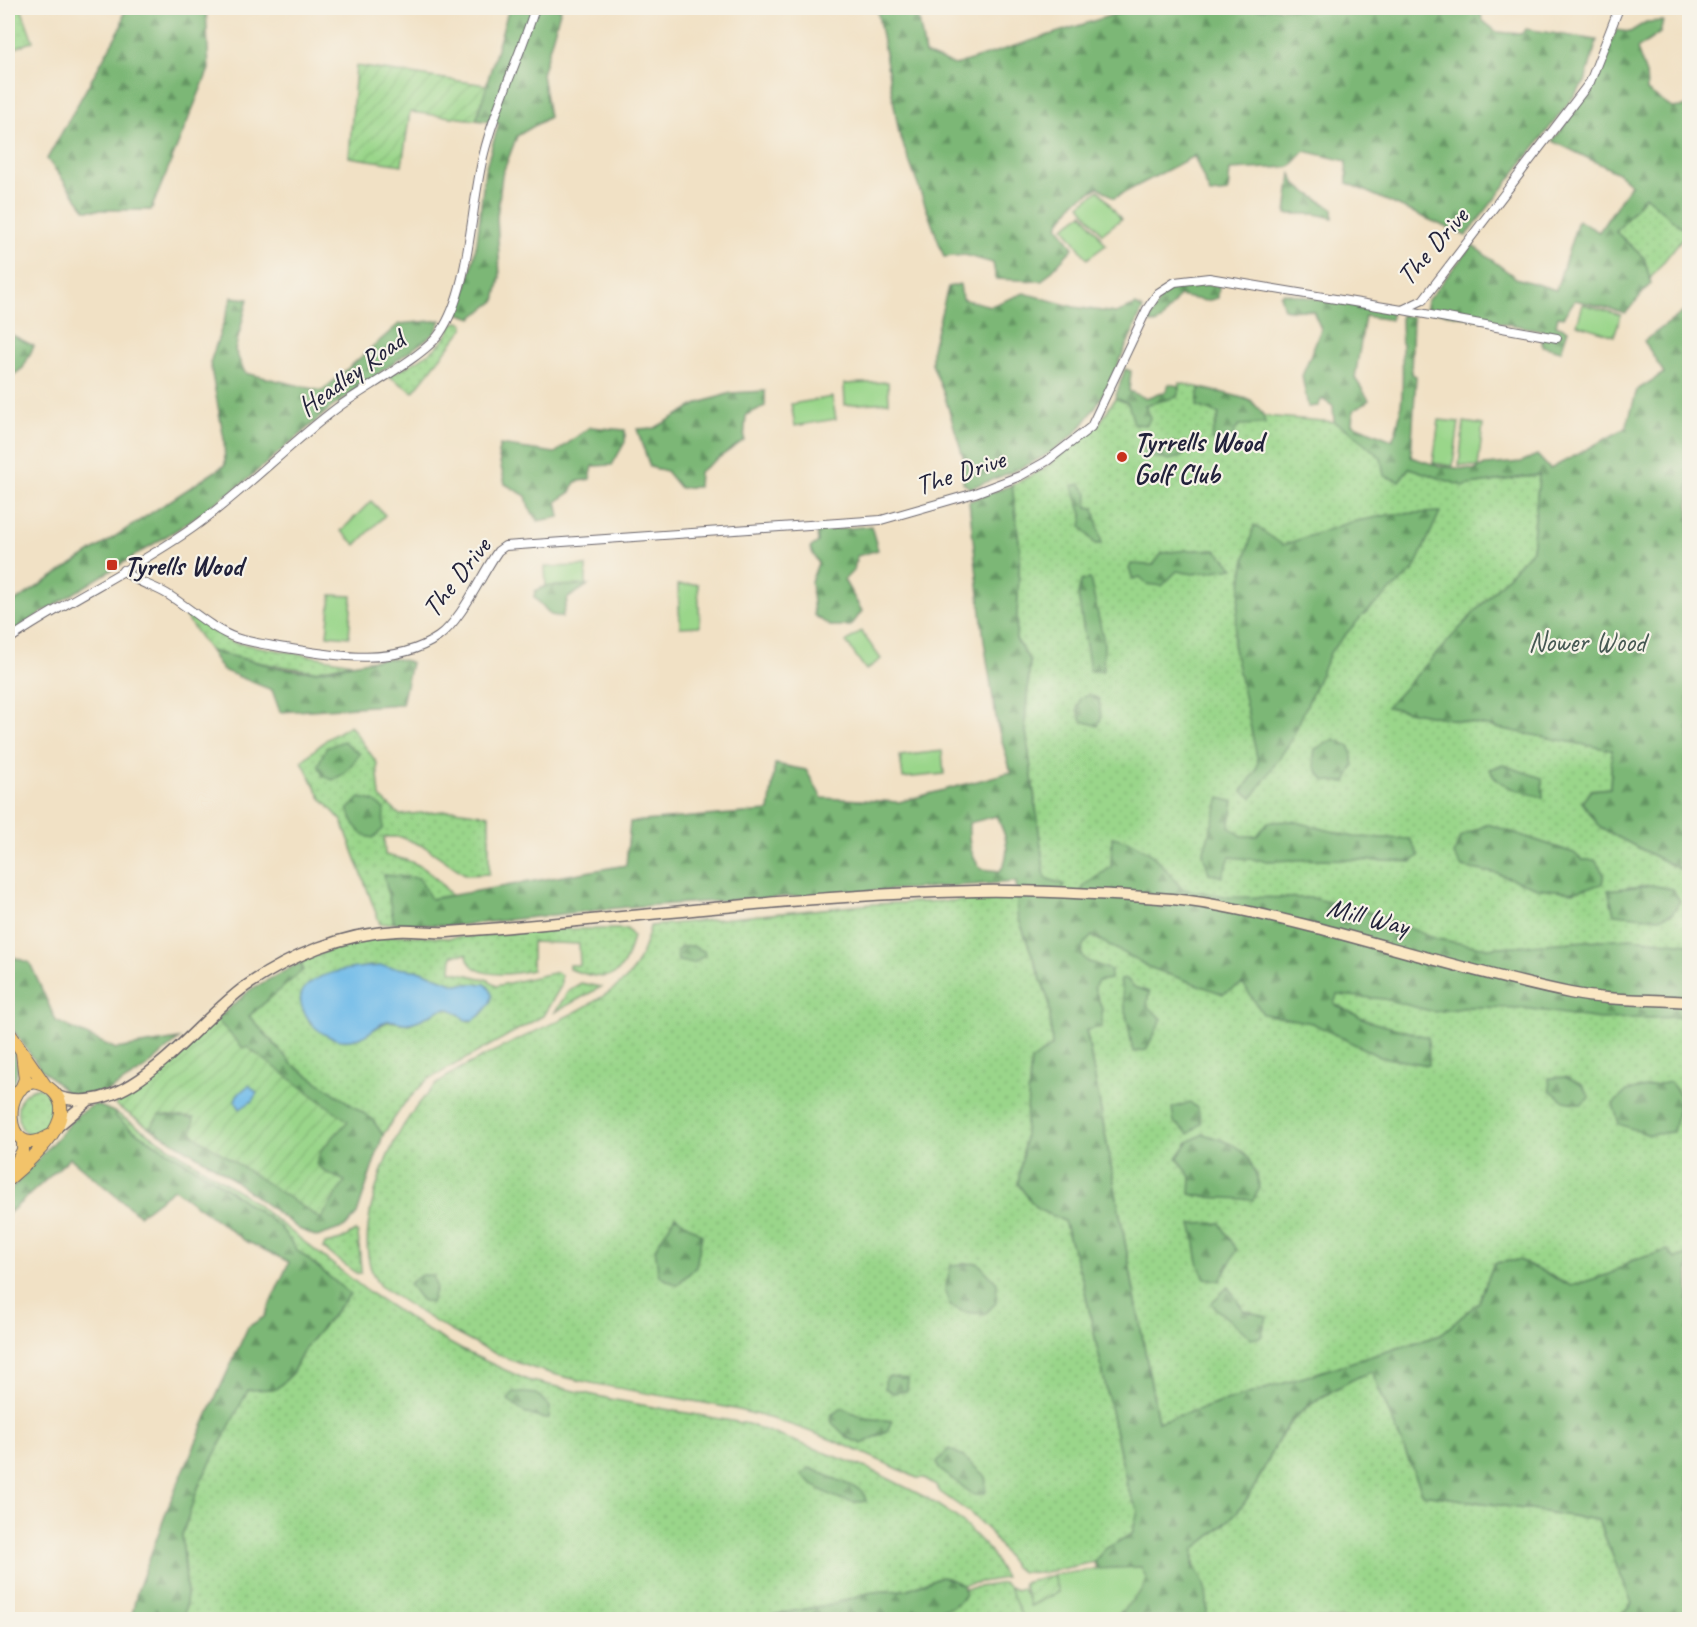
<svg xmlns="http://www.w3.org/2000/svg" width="1697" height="1627" font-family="Caveat,sans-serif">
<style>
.grass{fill:url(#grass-dots);stroke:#5e7c62;stroke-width:1.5;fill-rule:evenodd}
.forest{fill:url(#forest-firs);stroke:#4e6c58;stroke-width:1.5;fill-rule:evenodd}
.park{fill:#9ad68a;stroke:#5e7c62;stroke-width:1.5}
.garden{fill:url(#garden-furrows);stroke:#5e7c62;stroke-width:1.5}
.water{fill:#70bbe9;stroke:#496e92;stroke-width:1.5}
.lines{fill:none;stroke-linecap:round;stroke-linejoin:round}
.minor-casing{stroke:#6a656b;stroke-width:10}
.secondary-casing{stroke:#6a656b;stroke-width:13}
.trunk-casing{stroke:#6a656b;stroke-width:14}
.minor{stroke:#fff;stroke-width:8}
.secondary{stroke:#fae7c3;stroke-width:10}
.trunk{stroke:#f2c36a;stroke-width:12}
.poi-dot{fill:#c8321e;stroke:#f7f3e8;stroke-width:2}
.labels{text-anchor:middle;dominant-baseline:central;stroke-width:4.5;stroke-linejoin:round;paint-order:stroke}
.street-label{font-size:28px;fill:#22223b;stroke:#f7f3e8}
.poi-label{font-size:28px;font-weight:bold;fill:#22223b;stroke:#f7f3e8;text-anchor:start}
.park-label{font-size:28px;fill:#465853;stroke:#f7f3e8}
</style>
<defs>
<pattern id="grass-dots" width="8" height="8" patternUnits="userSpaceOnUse" patternTransform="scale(1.5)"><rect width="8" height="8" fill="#9ad68a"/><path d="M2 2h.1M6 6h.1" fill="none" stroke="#84b778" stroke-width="1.8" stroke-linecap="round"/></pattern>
<pattern id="forest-firs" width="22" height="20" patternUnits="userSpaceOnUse" patternTransform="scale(1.5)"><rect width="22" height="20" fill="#7bb776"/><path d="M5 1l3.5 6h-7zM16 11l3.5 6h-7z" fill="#649462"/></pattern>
<pattern id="garden-furrows" width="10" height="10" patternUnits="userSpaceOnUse" patternTransform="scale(1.5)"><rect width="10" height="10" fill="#9ad68a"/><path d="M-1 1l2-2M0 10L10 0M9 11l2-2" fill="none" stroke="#84b778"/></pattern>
</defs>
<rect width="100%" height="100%" fill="#f7f3e8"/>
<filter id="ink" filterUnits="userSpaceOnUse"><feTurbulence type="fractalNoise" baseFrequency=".0167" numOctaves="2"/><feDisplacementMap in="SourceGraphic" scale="12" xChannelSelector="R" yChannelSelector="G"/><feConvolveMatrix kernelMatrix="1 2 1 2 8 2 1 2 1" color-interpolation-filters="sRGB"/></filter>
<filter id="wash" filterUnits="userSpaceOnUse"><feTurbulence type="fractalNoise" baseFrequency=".008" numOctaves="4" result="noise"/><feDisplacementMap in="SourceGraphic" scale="24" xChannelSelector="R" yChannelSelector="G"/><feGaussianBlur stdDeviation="1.35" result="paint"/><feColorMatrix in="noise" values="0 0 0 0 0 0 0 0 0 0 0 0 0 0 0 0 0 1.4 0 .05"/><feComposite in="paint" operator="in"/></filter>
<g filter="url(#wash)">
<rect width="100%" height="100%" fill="#f1e1c5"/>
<!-- grass -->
<path class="grass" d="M 8,8 L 21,8 L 33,41 L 8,51 Z
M 1645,196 L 1687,232 L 1650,279 L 1644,258 L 1616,232 Z
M 458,322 L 464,324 L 463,329 L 413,392 L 389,376 C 412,363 444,351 452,324 Z
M 1180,383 L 1251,400 L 1264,416 L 1334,422 L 1350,431 L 1382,458 L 1463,486 L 1539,475 L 1532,550 L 1388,707 L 1612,750 L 1610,788 L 1591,790 L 1600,828 L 1689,874 L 1689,1255 L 1675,1259 L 1668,1250 L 1631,1261 L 1610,1274 L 1571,1286 L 1519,1260 L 1494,1263 L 1479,1302 L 1440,1335 L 1158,1422 L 1062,897 L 1063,885 L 1045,878 L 1025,723 L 1030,661 L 1016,639 L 1020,550 L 1012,485 L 1042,470 L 1100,423 L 1115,398 L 1137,407 L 1177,397 Z
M 185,616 L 196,617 L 231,642 L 352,663 L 314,671 L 267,664 L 210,651 Z
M 350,725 L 377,763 L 380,797 L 400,815 L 455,810 L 489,815 L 489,874 L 466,875 L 425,847 L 401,837 L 384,837 L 385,855 C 419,861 429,869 451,895 L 431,899 L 385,875 L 394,923 L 380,924 L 342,821 L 321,798 L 302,761 L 327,739 Z
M 1017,898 L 1017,914 L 1049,1001 L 1052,1046 L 1024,1145 L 1018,1184 L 1036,1208 L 1064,1221 L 1083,1282 L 1128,1489 L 1138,1511 L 1132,1534 L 1105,1549 L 1094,1562 L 1042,1573 L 1022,1572 L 1014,1567 L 989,1531 L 970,1513 L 940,1492 L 936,1485 L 924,1478 L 917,1478 C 859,1450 797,1423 734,1409 C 667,1394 598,1389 533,1368 C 478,1350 427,1318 380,1286 C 363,1265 366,1233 371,1208 C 381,1163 402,1117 436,1085 C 448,1074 465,1066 479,1059 C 521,1036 592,1010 626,979 C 637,969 648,939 650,926 L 873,904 Z
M 561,929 L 627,929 L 633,936 C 623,981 610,983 569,969 L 569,965 L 580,965 L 579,944 L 532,942 L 532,970 C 515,974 469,981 467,954 L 452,955 L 451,971 L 489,980 L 496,986 L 557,972 L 561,975 L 561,986 L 543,1016 L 427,1080 L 404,1104 L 383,1135 L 372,1119 L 293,1065 L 249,1016 L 303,970 L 301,962 L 354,940 L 405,935 L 447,938 ZM 370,966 L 421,971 L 455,984 L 485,984 L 490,989 L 481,1015 L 469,1021 L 455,1010 L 444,1008 L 409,1024 L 388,1021 L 360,1038 L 310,1023 L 300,1000 L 314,981 L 347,970 Z
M 581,983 L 601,987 L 555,1012 L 569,990 Z
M 39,1087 C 60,1102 57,1119 40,1136 L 29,1137 C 12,1122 13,1092 39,1087 Z
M 116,1113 L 243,1194 L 367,1291 L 428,1331 L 464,1351 L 527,1380 L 615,1400 L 748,1424 L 869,1469 L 927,1498 L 959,1519 L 990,1551 L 1005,1578 L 963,1585 L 942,1576 L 906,1590 L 872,1592 L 828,1605 L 750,1619 L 184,1619 L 187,1594 L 182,1535 L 199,1485 L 248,1389 L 276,1389 L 291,1375 L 305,1348 L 350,1294 L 297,1250 L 279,1226 L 210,1177 L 129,1128 L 115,1116 Z
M 355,1231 L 358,1233 L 361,1269 L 361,1273 L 357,1274 L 323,1248 L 325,1244 L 341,1240 Z
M 1372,1372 L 1423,1494 L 1598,1520 L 1632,1603 L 1616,1620 L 1206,1619 C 1211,1588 1191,1580 1194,1549 C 1213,1534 1231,1521 1245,1501 C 1278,1453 1272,1424 1331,1392 C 1345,1384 1356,1376 1372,1372 Z
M 1004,1583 L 1009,1587 L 1023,1619 L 902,1620 C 922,1602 931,1614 949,1608 C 955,1606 961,1599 965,1595 L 965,1589 Z"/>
<!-- forest -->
<path class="forest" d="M 125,8 L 206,8 L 209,69 L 151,210 L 86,210 L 47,159 L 121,27 Z
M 509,8 L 561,8 L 542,74 L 549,117 L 517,136 L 502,175 L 497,217 L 500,278 L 495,301 L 472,318 L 458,313 L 470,275 L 477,242 L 485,170 L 499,123 L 476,120 Z
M 877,8 L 917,8 L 925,54 L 955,65 L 1134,8 L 1400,8 L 1446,15 L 1454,8 L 1480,8 L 1482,20 L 1497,32 L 1521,34 L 1526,29 L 1597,40 L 1585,82 L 1466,236 L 1347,183 L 1346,161 L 1305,151 L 1290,167 L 1230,170 L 1228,192 L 1210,194 L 1194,156 L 1114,198 L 1099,187 L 1075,201 L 1058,225 L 1073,248 L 1042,281 L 996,279 L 993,263 L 965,255 L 944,257 L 899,133 Z
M 1663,21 L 1660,33 L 1637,49 L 1646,74 L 1647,91 L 1672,108 L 1689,106 L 1689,234 L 1645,196 L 1616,232 L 1644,258 L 1651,283 L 1626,313 L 1575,300 L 1563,317 L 1558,316 L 1556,325 L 1568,330 L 1561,351 L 1542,346 L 1542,330 L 1425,310 L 1427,301 L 1472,245 L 1516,278 L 1556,290 L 1578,220 L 1599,232 L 1631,184 L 1618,173 L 1553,141 L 1597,81 L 1616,30 L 1630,32 L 1646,22 Z
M 1291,174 L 1297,186 L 1333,209 L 1333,218 L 1315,214 L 1286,214 Z
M 960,284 L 962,299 L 991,306 L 1024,293 L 1074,307 L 1116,313 L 1136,305 L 1143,309 C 1123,350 1107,400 1075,433 C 1050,459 1003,476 970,488 L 963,483 L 964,459 L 944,394 L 932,364 L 932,348 L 948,287 Z
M 1202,284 L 1219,285 L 1218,298 L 1206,301 L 1179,296 L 1161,321 L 1155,324 L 1149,322 C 1164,289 1165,286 1202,284 Z
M 1284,293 L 1391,312 L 1391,320 L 1365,316 L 1355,378 L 1369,400 L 1353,411 L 1352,424 L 1392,440 C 1408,408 1401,351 1401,315 L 1413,317 L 1411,374 L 1416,376 L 1411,457 L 1438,466 L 1475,470 L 1485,465 L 1521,462 L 1537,455 L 1550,469 L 1626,428 L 1637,390 L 1664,373 L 1644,341 L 1689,308 L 1689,874 L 1600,828 L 1582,802 L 1591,790 L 1610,788 L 1612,750 L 1387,707 L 1532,550 L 1539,475 L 1463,486 L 1409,468 L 1399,481 L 1384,476 L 1381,458 L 1350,431 L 1334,422 L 1333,406 L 1322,399 L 1318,406 L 1308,407 L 1302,376 L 1321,329 L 1313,311 C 1302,309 1294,312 1284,309 L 1280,295 Z
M 232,297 L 248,299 L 235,350 L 245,373 L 322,391 L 399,324 L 441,320 L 435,333 L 331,408 L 243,483 L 181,527 L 8,634 L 8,614 L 11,604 L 225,465 L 224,439 L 210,363 Z
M 8,333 L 34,346 L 23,368 L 8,379 Z
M 1125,369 L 1131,371 L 1129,391 L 1145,398 L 1165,392 L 1169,384 L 1180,386 L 1177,397 L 1145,405 L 1150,418 L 1147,425 L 1134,424 L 1128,403 L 1115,398 Z
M 1199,388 C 1222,394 1262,394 1265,424 L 1239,425 L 1231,438 L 1220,445 L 1211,439 L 1219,414 L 1197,406 Z
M 765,391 L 765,406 L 746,415 L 744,440 L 699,472 L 698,487 L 680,488 L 666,471 L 650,467 L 637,429 L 655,428 L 699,403 L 731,393 Z
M 590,427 L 625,430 L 625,442 L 612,465 L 593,466 L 590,479 L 575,482 L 571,492 L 557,501 L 560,517 L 538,521 L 529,508 L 526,496 L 505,484 L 498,453 L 500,445 L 555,453 Z
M 1144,442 L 1183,444 L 1183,456 L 1169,460 L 1144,455 Z
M 1080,484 L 1088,493 L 1087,507 L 1094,508 L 1102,544 L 1095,544 L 1081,526 L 1083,517 L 1072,486 Z
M 1012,485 L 1020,550 L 1016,639 L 1030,661 L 1025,723 L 1045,878 L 1063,884 L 1063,897 L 1077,898 L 1085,885 L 1111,867 L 1112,837 C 1150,845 1159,861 1182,889 L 1229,897 L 1313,898 L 1368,912 L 1437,939 L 1487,948 L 1630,938 L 1689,944 L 1689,1017 L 1599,1019 L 1524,1008 L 1471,1007 L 1434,1012 L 1384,999 L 1337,995 L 1334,1004 L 1371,1022 L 1428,1037 L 1429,1065 L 1380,1057 L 1312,1023 L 1263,1014 L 1243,984 L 1223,994 L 1151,968 L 1092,936 L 1083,945 L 1082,955 L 1087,961 L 1111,970 L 1110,979 L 1098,981 L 1094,987 L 1102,1009 L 1102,1027 L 1086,1030 L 1158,1422 L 1440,1335 L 1479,1302 L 1494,1263 L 1519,1260 L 1571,1286 L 1610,1274 L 1631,1261 L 1668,1250 L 1675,1259 L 1689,1255 L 1689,1619 L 1617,1619 L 1632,1603 L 1598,1520 L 1423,1494 L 1372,1372 C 1356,1376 1345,1384 1330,1392 C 1272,1423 1278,1453 1245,1502 C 1231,1521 1213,1534 1194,1549 L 1193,1566 C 1207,1581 1209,1599 1206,1619 L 1114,1619 L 1122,1613 L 1141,1567 L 1096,1569 L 1094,1562 L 1105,1549 L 1132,1534 L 1138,1511 L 1128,1489 L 1083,1282 L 1064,1221 L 1036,1208 L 1018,1184 L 1024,1145 L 1031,1061 L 1052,1046 L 1049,1001 L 1017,914 L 1016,882 L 627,907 L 453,926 L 394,923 L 384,875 L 419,878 L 431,899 L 626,865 L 630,822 L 769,811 L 775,764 L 806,770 L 822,798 L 899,802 L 1011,772 L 997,724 L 984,641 L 969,501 ZM 996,816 C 1006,833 1012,854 1000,871 L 981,869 C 970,855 968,841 969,823 Z
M 1440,512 L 1413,571 L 1362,616 L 1331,651 L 1291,741 L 1252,798 L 1242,791 L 1256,771 L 1258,762 L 1233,644 L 1244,564 L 1254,525 L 1283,545 L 1351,522 L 1394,514 Z
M 871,526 L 878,550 L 857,556 L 854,570 L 844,580 L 862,611 L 851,626 L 830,626 L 814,615 L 811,582 L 818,563 L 810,548 L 818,542 L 817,531 Z
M 1188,550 L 1216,550 L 1234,568 L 1193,574 L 1177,571 L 1162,586 L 1147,584 L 1140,577 L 1133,579 L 1129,569 L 1131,564 L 1153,565 L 1162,553 Z
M 1090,579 L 1104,642 L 1103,671 L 1090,671 L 1078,595 L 1081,581 Z
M 588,585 L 568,598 L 562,617 L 551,615 L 534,597 L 535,591 L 546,586 Z
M 210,651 C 240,657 286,673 315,671 C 342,669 387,650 411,663 L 402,704 L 280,712 L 272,690 L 222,670 Z
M 1090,695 L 1099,699 L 1101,718 L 1098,726 L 1082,721 L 1077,710 L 1080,698 Z
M 1334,739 L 1350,747 L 1354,765 L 1346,782 L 1325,781 C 1315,770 1312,764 1315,749 Z
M 343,741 L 360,754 L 345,773 L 333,780 L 323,776 L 318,765 L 326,748 Z
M 1503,765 L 1542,778 L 1543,798 C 1525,791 1497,789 1490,769 Z
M 360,798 L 374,801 L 384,809 L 383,829 L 373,838 C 357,835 353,823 348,809 Z
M 1220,798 L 1234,802 L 1229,827 L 1242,836 L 1257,836 L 1268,822 L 1293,821 L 1354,837 L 1410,839 L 1419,856 L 1411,862 L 1326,859 L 1268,861 L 1230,857 L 1222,877 L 1209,873 L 1203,854 Z
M 1488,824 L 1574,853 L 1582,860 L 1595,860 L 1604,874 L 1602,884 L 1573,892 L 1537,888 L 1498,874 L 1462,867 L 1454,855 L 1460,837 Z
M 1651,885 L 1672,889 L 1680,901 L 1672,914 L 1659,918 L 1614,914 L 1608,890 Z
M 692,946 L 704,951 L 705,955 L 694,963 L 678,961 L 677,951 L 681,947 Z
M 8,955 L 30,963 L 56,1021 L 116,1049 L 179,1039 L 143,1070 L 107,1092 L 71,1096 L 40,1068 L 8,1023 Z
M 301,962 L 303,970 L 249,1016 L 293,1065 L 372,1119 L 383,1135 L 357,1214 L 345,1227 L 317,1237 L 299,1229 L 216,1167 L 150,1128 L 159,1115 L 194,1118 L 249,1170 L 321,1219 L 327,1173 L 316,1164 L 321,1150 L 243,1048 L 223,1027 L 126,1095 L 150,1078 L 251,989 Z
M 1127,979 L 1134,987 L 1149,992 L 1147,1006 L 1162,1019 L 1146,1050 L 1133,1052 L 1120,980 Z
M 8,1042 C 20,1060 20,1076 8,1093 Z
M 1565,1077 L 1582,1085 L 1590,1097 L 1582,1104 L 1564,1101 L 1550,1090 L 1549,1078 Z
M 1670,1082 L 1681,1096 L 1673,1132 L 1649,1135 L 1619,1124 L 1613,1104 L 1627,1091 Z
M 1190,1102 L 1198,1109 L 1201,1123 L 1189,1134 L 1174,1122 L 1172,1108 Z
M 95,1104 L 116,1113 L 115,1116 L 129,1128 L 210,1177 L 279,1226 L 297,1250 L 350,1294 L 305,1348 L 291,1375 L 276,1389 L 248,1390 L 199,1485 L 182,1535 L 187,1594 L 184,1619 L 131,1619 L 137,1592 L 170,1502 L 210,1410 L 248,1327 L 264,1317 L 289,1262 L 244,1240 L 174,1189 L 139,1215 L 70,1158 L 8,1214 L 8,1193 L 78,1114 Z
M 1203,1134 C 1240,1145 1249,1149 1260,1188 L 1253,1200 C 1231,1197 1211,1200 1190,1194 L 1191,1177 L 1177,1158 L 1188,1142 Z
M 675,1216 L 702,1235 L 696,1267 L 677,1285 L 659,1276 L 655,1249 Z
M 1220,1223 L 1237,1250 L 1220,1281 L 1205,1278 C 1194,1262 1197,1242 1191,1224 Z
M 978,1263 L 997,1283 L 996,1303 L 985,1314 L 964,1312 L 950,1306 L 945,1291 L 951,1265 Z
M 421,1275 L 433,1275 L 436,1287 L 431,1303 L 421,1300 L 409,1284 Z
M 1228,1287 L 1244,1310 L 1267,1317 L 1261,1337 L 1251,1339 C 1237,1323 1223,1318 1211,1303 Z
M 889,1376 L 908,1379 L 907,1391 L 893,1393 L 885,1388 L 885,1381 Z
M 513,1392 L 537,1394 L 550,1407 L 549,1418 C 532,1418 521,1412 508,1400 Z
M 842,1408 L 865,1418 L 892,1421 L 887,1431 L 862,1444 L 848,1438 L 832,1423 L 831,1415 Z
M 949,1449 L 961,1455 L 986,1477 L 985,1493 L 974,1495 L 939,1469 L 937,1462 Z
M 810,1468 L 863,1491 L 866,1501 C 844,1506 816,1489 801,1475 Z
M 942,1576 L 963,1585 L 966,1595 C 961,1599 955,1606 950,1608 C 932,1614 924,1601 902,1619 L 750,1619 L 828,1605 L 872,1592 L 906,1590 Z"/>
<!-- park -->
<path class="park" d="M 1099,190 L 1121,219 L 1102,234 L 1080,205 Z
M 1083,213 L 1106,245 L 1087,259 L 1064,227 Z
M 1583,304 L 1621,315 L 1614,336 L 1577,324 Z
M 888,382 L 889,402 L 845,405 L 844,384 Z
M 832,397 L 836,419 L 795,426 L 791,404 Z
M 1439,420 L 1459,422 L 1453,466 L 1433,463 Z
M 1464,422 L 1483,425 L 1478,467 L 1459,465 Z
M 371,501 L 385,515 L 356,545 L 341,531 Z
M 586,566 L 586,585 L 546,586 L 545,567 Z
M 698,584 L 700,626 L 680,627 L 678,585 Z
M 331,595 L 352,596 L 349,637 L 327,635 Z
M 861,631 L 881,659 L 866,670 L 846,642 Z
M 942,751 L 944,774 L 903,778 L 900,756 Z
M 1141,1567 L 1146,1578 L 1142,1590 L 1114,1619 L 1023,1619 L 1009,1587 L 1016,1590 L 1022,1588 L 1031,1606 L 1058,1592 L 1053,1575 L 1096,1569 Z"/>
<!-- garden -->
<path class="garden" d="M 356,66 L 487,85 L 476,120 L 410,112 L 402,165 L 349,157 Z
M 215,1018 L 243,1048 L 247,1047 L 348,1121 L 321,1150 L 316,1164 L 327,1173 L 345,1181 L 321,1219 L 192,1134 L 194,1118 L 159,1115 L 150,1128 L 115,1105 L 150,1078 Z
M 1053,1575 L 1058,1592 L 1030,1606 L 1023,1583 Z"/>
<!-- water -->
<path class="water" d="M 381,966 L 421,971 L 455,984 L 485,984 C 501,996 485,1012 474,1020 L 465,1020 C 443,995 434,1019 409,1023 C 402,1025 394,1019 387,1021 C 377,1025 370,1034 359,1038 C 338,1045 316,1034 306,1015 C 301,1007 298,997 304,989 C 318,970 359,967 381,966 Z
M 249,1085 L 257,1093 L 252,1101 L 240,1109 L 235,1101 L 237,1095 Z"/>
</g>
<g filter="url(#ink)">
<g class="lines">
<!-- minor casing -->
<g class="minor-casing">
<path id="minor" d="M 1403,310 L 1557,338
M 123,570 C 135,582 152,585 167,594 C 190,608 211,629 236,638 C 252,643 270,645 286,648 C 335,656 394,667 438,637 C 462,620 481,575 498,551 L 505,546 L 881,520 L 975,493 L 1020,476 L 1047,461 L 1091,427 L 1147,309 L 1158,293 L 1175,282 L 1209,278 L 1402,310 L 1423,300 L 1590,82 L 1619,8
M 8,640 C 68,599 135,569 194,527 C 244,491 288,445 337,408 C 362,389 425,356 440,333 C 471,288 470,206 484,153 C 496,104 520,57 535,8"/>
</g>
<!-- secondary casing -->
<g class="secondary-casing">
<path id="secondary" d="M 57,1096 C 130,1122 193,1023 246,986 C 290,956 343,933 397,931 C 414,930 431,933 448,932 C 624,920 799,894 976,891 C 1041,890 1107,894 1172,899 C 1223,904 1272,917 1322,929 C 1405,951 1487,976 1570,993 C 1609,1001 1651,999 1690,1002
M 57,1127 L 88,1101"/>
</g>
<!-- trunk casing -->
<g class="trunk-casing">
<path id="trunk" d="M 8,1031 L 45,1085
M 21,1089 L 25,1079 L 22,1053
M 13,1170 L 23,1150 L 23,1141
M 8,1180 C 26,1163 76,1124 57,1096 C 53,1090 45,1084 38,1083 C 2,1076 0,1165 49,1136"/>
</g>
<!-- minor -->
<use href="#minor" class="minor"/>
<!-- secondary -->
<use href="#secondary" class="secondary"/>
<!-- trunk -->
<use href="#trunk" class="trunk"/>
</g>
</g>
<!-- markers -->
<g class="poi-dot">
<circle cx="1122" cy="457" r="6"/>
<rect x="106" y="559" width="12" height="12" rx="3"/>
</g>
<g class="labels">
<!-- street labels -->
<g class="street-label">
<text transform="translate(1432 246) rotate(-49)">The Drive</text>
<text transform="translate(351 373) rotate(-36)">Headley Road</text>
<text transform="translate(960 472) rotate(-18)">The Drive</text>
<text transform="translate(456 577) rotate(-52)">The Drive</text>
<text transform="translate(1368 916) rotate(14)">Mill Way</text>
</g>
<!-- poi labels -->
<g class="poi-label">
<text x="1134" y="441">Tyrrells Wood<tspan x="1134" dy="32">Golf Club</tspan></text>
<text x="124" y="565">Tyrells Wood</text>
</g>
<!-- park labels -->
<g class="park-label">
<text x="1587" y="641">Nower Wood</text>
</g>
</g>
<!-- margin -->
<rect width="1697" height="1627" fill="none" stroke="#f7f3e8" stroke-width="30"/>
</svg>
